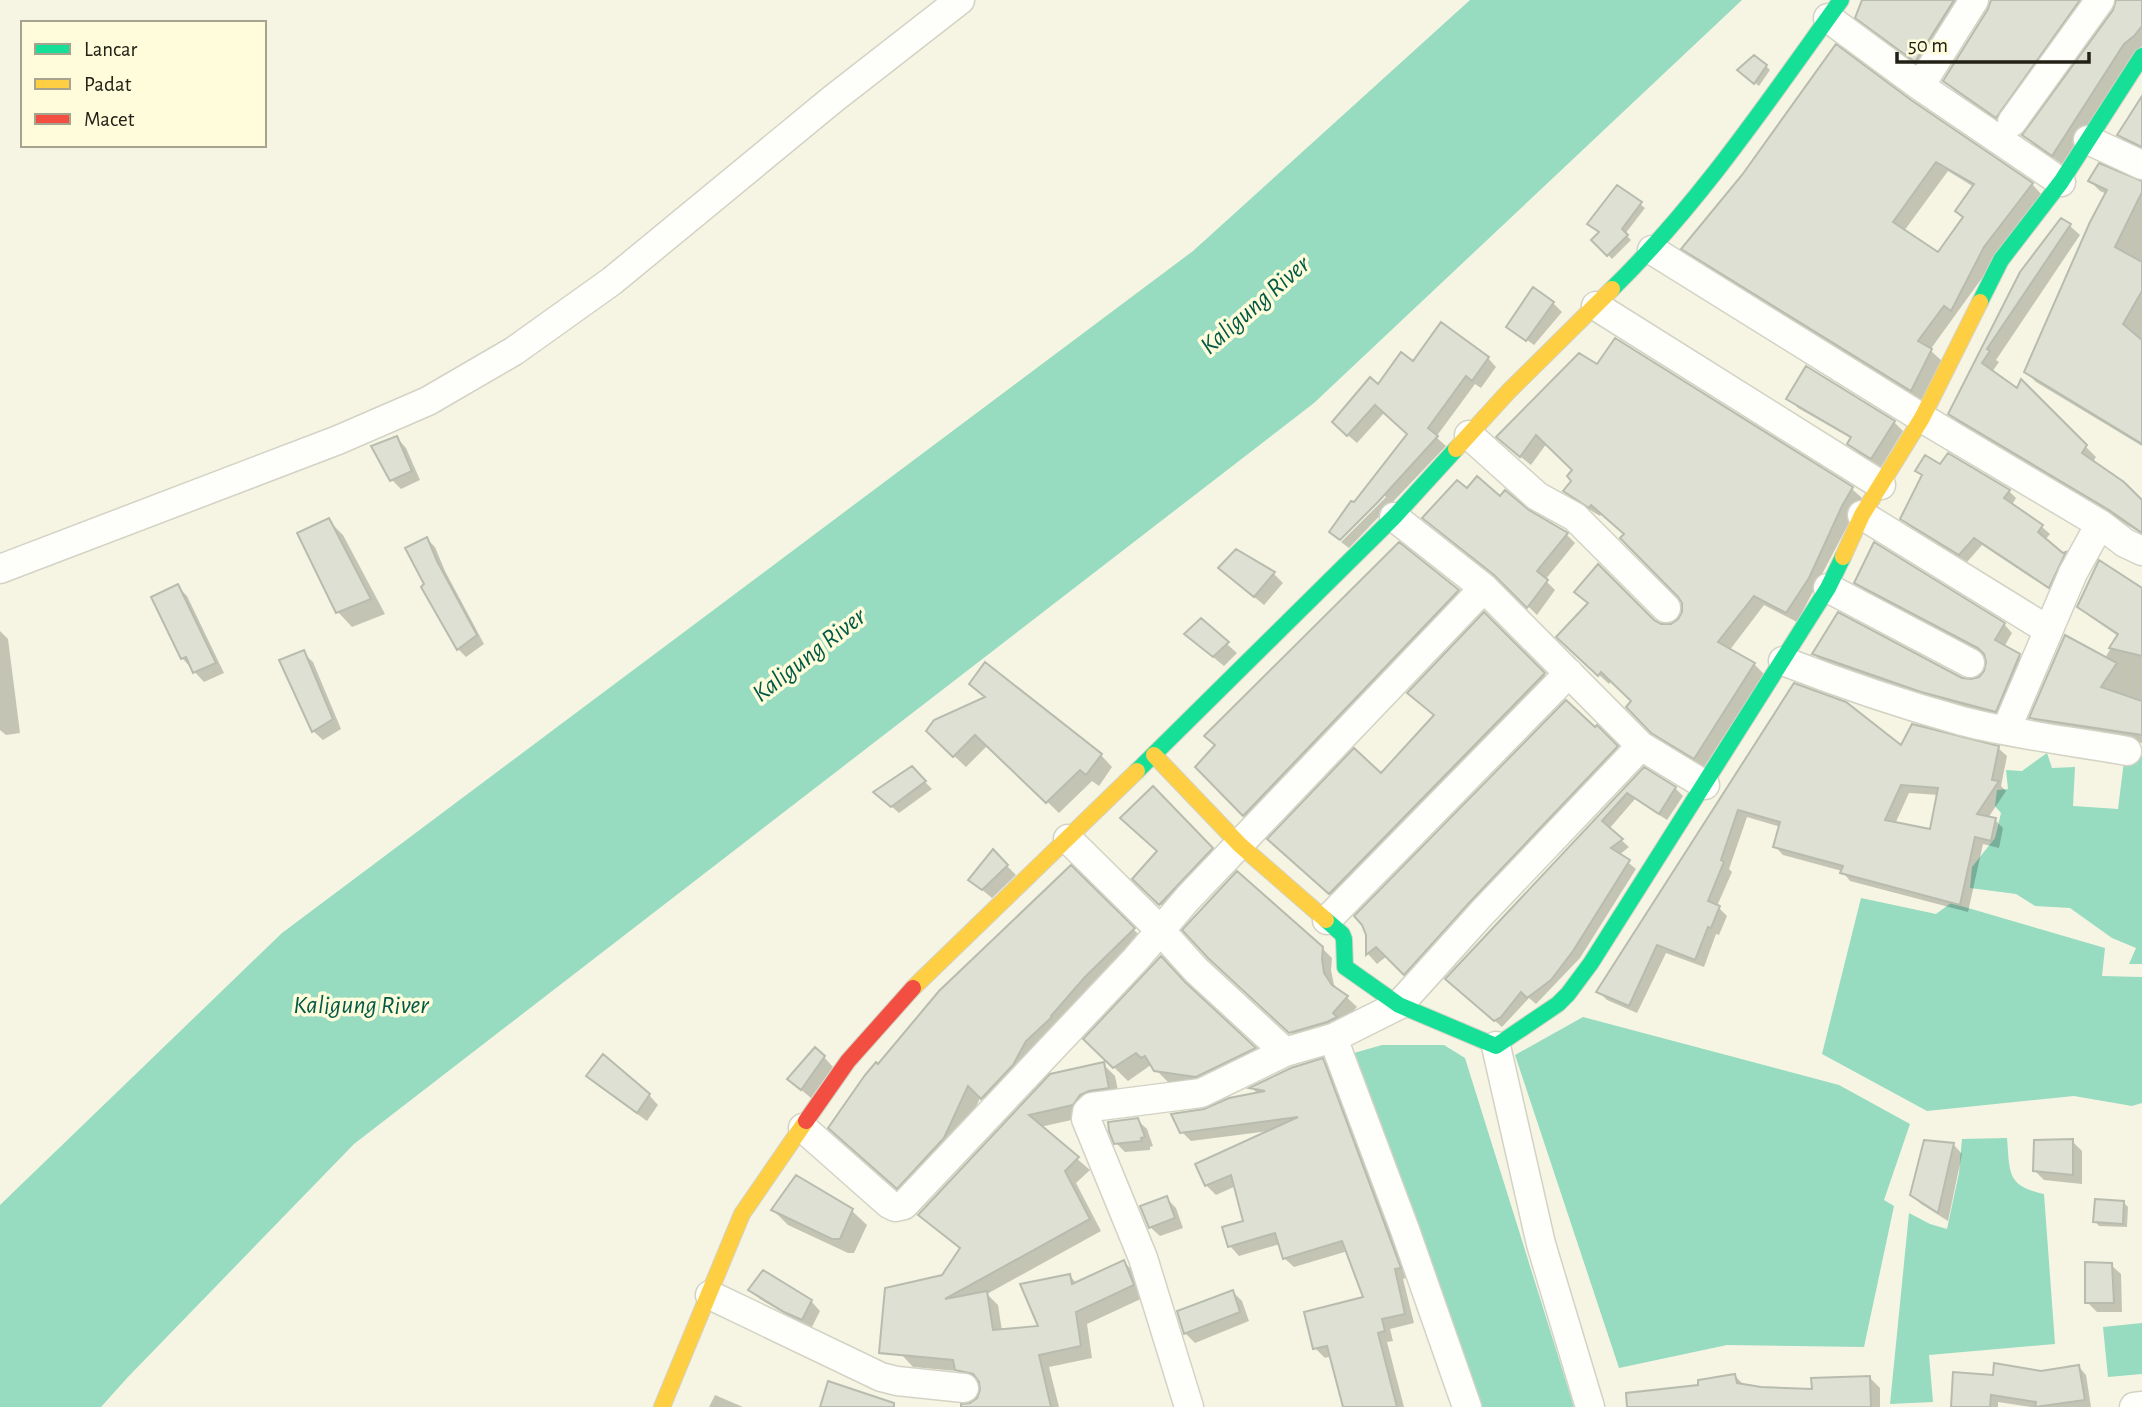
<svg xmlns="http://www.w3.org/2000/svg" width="2142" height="1407" font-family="'Alegreya Sans',sans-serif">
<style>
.water{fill:#97dbc1}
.shadow{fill:#0003;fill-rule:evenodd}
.building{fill:#dde0d3;stroke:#b8bcae;stroke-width:2;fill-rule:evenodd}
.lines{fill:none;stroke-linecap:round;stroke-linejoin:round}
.street-casing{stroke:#d3d3c5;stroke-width:31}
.fast-casing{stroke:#d3d3c5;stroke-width:18}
.slow-casing{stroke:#d3d3c5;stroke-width:18}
.jam-casing{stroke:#d3d3c5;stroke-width:18}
.street{stroke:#fefefb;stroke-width:28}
.fast{stroke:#16e098;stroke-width:16}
.slow{stroke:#ffcf43;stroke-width:16}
.jam{stroke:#f24e42;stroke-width:16}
.labels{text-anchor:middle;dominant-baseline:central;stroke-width:7;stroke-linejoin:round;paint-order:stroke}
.water-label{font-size:26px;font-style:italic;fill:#025a46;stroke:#fefcdb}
</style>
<rect width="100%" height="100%" fill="#f6f5e3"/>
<!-- water -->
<path class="water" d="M 1470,0 L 1742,0 L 1314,403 L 354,1144 L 128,1377 L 101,1407 L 0,1407 L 0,1205 L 282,933 L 1193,251 Z
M 2047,753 L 2052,768 L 2075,767 L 2073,806 L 2118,809 L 2125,753 L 2142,756 L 2142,964 L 2129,964 L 2136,948 L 2112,938 L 2070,908 L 2035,906 L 2016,894 L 1970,888 L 1972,867 L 1995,838 L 2001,813 L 1995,806 L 1997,790 L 2008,789 L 2006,770 L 2022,771 Z
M 1861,898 L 1936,914 L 1951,903 L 2105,948 L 2102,976 L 2142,977 L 2142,1103 L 2132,1106 L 2074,1096 L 1927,1111 L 1822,1054 Z
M 1583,1017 L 1839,1085 L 1910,1124 L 1884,1200 L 1894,1206 L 1864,1347 L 1727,1345 L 1619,1368 L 1515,1055 Z
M 1382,1045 L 1444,1045 L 1465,1058 L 1574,1407 L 1480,1407 L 1347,1055 Z
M 2007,1138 C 2010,1172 2006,1186 2044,1194 L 2055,1344 L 1929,1355 L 1933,1402 L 1890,1404 L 1909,1213 L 1930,1224 L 1947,1229 L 1959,1173 L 1962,1139 Z
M 2142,1323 L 2142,1374 L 2108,1377 L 2103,1327 Z"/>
<!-- shadow -->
<path class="shadow" d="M 1864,0 L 1971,0 L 1926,71 L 1868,27 L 1857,17 Z
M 1992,0 L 2097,0 L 2007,127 L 1955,91 L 1945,81 L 1990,9 Z
M 2118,0 L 2142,0 L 2142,46 L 2062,164 L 2034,145 L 2024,135 L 2115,11 Z
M 1766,66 L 1770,70 L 1759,86 L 1744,74 Z
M 2142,100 L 2142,151 L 2129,145 L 2119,135 Z
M 1910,101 L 2032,184 L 2042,195 L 1930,350 L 1942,361 L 1922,401 L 1694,259 L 1684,249 ZM 1948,171 L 1974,187 L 1964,218 L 1938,254 L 1904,231 Z
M 2090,181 L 2142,183 L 2142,446 L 2036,382 L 2026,372 L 2107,194 L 2100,191 Z
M 1640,204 L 1645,208 L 1625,234 L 1631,240 L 1612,259 L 1594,240 Z
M 2070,226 L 2080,235 L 1996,360 L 1999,362 L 1992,372 L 2017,391 L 2021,382 L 2096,457 L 2093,462 L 2142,500 L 2142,534 L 1960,424 L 1950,414 L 2021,273 Z
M 1553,303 L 1562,312 L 1534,345 L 1516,332 L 1516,335 L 1508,327 Z
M 1616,340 L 1852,489 L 1862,498 L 1797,622 L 1764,605 L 1729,651 L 1754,664 L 1764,674 L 1704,767 L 1663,742 L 1628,707 L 1633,701 L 1611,681 L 1609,684 L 1569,647 L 1653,621 L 1661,626 L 1671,626 L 1679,620 L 1684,613 L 1684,604 L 1626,535 L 1602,513 L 1600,516 L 1575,501 L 1565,491 L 1574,481 L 1574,470 L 1547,443 L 1531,465 L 1508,447 L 1597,367 Z
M 1488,358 L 1496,367 L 1481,388 L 1475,384 L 1436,437 L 1446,446 L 1349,548 L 1341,542 L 1386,497 L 1383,494 L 1338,540 L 1331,532 L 1409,435 L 1384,413 L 1357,443 L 1343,431 L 1378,386 L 1414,363 Z
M 1789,398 L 1894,422 L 1903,431 L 1881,467 L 1858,453 L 1849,444 L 1852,439 L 1798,408 Z
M 397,438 L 406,448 L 420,480 L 401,489 L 392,480 Z
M 1917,471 L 2009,491 L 2016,498 L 2011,506 L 2042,527 L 2050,534 L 2045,540 L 2072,561 L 2056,594 L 1982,545 L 1967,562 L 1909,526 L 1902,518 L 1923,477 Z
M 1467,490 L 1501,498 L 1567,535 L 1575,543 L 1545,580 L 1555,590 L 1537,615 L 1505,583 Z
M 329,521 L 343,535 L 385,614 L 352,627 L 338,612 L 299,534 Z
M 427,539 L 435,547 L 445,571 L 484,644 L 466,657 L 458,649 L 423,588 L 427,584 Z
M 1400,545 L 1468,601 L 1254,825 L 1198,767 Z
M 1237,551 L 1274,574 L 1283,583 L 1264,605 L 1230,577 Z
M 1856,583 L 2004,624 L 2012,633 L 2004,647 L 2019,655 L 2028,664 L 2004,719 L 1931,700 L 1822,662 L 1814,654 L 1971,681 L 1980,678 L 1986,672 L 1988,662 L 1986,655 L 1865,591 Z
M 177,586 L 187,596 L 224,673 L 204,682 L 182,658 Z
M 2142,590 L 2142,743 L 2041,728 L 2031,718 L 2105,658 L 2118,636 L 2089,616 L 2079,606 Z
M 1484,614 L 1555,685 L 1341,903 L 1280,850 L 1381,776 L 1435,716 Z
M 1201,621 L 1237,653 L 1224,666 L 1186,635 Z
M 0,631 L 8,639 L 20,733 L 6,735 L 0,730 Z
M 303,653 L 313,662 L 341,729 L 323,740 L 313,731 Z
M 1795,685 L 1902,748 L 1998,748 L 2007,756 L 2001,786 L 2006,791 L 1988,818 L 1995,820 L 2003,828 L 1999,848 L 1983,844 L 1968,912 L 1850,881 L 1842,871 L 1783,855 L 1775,846 L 1781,827 L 1747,817 L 1729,869 L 1732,872 L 1717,906 L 1727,916 L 1719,935 L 1716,934 L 1704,967 L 1666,953 L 1637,1013 L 1607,1000 L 1599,992 ZM 1909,793 L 1939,795 L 1931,831 L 1895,824 Z
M 935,722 L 1101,755 L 1112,767 L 1099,786 L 1092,781 L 1059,813 L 988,745 L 966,767 L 940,743 Z
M 1597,728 L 1627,757 L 1415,983 L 1387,956 L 1377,964 L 1368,954 L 1367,934 Z
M 912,769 L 932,789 L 899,813 L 883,799 Z
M 1644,769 L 1675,788 L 1683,796 L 1667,820 L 1635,799 L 1609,829 L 1629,847 L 1619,855 L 1636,869 L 1580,958 L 1536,1004 L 1529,998 L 1502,1027 L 1454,986 Z
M 1153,788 L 1224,862 L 1173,917 L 1134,879 L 1159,852 Z
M 993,852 L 1016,875 L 992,898 L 970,880 Z
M 1071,867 L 1145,941 L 994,1109 L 981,1096 L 956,1150 L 909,1199 L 842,1140 L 878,1066 Z
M 1322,948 L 1332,958 L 1331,970 L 1334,985 L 1357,1007 L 1342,1023 L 1301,1042 L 1220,968 Z
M 1192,991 L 1268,1062 L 1211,1090 L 1170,1084 L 1151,1065 L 1128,1081 L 1085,1039 Z
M 824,1057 L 833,1067 L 811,1098 L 799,1088 Z
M 1322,1060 L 1332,1070 L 1409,1277 L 1403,1279 L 1414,1323 L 1390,1329 L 1393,1341 L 1387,1342 L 1404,1407 L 1347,1407 L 1331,1356 L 1325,1358 L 1315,1348 L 1365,1298 L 1348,1251 L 1294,1267 L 1284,1258 L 1280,1244 L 1239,1256 L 1230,1246 L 1245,1222 L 1236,1186 L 1216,1195 L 1206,1185 L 1269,1131 L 1191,1141 L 1182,1132 L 1204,1111 L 1258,1094 L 1252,1088 Z
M 1103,1064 L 1115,1076 L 1120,1100 L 1085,1117 L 1040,1127 L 1090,1170 L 1076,1183 L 1101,1231 L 987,1294 L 998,1305 L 1002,1331 L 1041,1327 L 1070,1276 L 1077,1284 L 1124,1262 L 1136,1274 L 1145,1297 L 1087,1324 L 1092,1358 L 1049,1367 L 1059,1407 L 963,1407 L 971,1405 L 978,1399 L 981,1385 L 969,1382 L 957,1371 L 913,1367 L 901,1354 L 943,1277 L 962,1250 L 920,1215 L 1051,1076 Z
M 588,1076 L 649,1095 L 658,1105 L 647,1121 L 597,1085 Z
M 1137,1120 L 1147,1129 L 1153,1146 L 1150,1147 L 1150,1150 L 1125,1152 L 1116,1143 Z
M 2072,1141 L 2082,1151 L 2082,1184 L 2044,1180 L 2035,1171 Z
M 1953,1144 L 1962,1154 L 1948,1221 L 1921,1204 L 1912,1195 Z
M 1166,1198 L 1176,1208 L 1183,1228 L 1160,1236 L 1150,1227 Z
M 2124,1203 L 2128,1207 L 2127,1227 L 2099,1226 L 2095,1221 Z
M 773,1210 L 852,1211 L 867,1225 L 854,1253 L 848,1253 L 788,1225 Z
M 2111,1265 L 2121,1274 L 2122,1312 L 2097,1312 L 2087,1302 Z
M 751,1289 L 811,1301 L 820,1311 L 811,1329 L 760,1299 Z
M 1233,1292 L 1242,1301 L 1249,1321 L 1195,1343 L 1185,1333 Z
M 2079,1367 L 2086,1375 L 2091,1407 L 2031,1407 L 1998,1402 L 1998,1407 L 1953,1407 L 1994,1377 L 2041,1373 Z
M 1735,1376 L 1745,1386 L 1814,1391 L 1869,1377 L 1880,1388 L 1880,1407 L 1644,1407 Z
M 715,1395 L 743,1407 L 709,1407 Z"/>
<!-- building -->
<path class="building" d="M 1862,0 L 1954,0 L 1915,62 L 1855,18 Z
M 1991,0 L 2080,0 L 1996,118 L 1943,81 L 1988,9 Z
M 2116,0 L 2142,0 L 2142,26 L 2134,36 L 2124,44 L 2052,156 L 2022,135 L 2113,10 Z
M 1836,44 L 1911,100 L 2033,183 L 1984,247 L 1951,311 L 1944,306 L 1918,341 L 1932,349 L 1911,391 L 1681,249 L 1742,175 ZM 1936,162 L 1974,184 L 1955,211 L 1963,217 L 1938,252 L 1893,222 Z
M 1754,55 L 1767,65 L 1754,84 L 1737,70 Z
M 2142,96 L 2142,147 L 2117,135 Z
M 2099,163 L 2142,181 L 2142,192 L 2115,247 L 2142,262 L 2142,291 L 2123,324 L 2142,340 L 2142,444 L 2024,372 L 2090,222 L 2107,190 L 2088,181 Z
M 1617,185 L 1642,202 L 1622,229 L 1628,235 L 1607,256 L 1591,240 L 1599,232 L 1587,224 Z
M 2061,218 L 2071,224 L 1987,349 L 1990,351 L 1982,363 L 2017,388 L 2021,379 L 2087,445 L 2082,453 L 2124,482 L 2142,500 L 2142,533 L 2109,510 L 1948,414 L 2020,272 Z
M 1533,287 L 1554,302 L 1526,341 L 1506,327 Z
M 1441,322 L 1489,357 L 1472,381 L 1466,376 L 1428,428 L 1438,436 L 1378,502 L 1340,540 L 1329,532 L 1351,501 L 1354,502 L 1407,434 L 1375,405 L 1347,436 L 1332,422 L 1370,377 L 1378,384 L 1401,352 L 1413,361 Z
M 1615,338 L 1853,487 L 1842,506 L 1809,578 L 1786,613 L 1754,596 L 1718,642 L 1755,663 L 1694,759 L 1651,733 L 1626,707 L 1631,701 L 1601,672 L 1598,676 L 1556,637 L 1588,603 L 1574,592 L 1598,564 L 1654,620 L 1661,624 L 1671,624 L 1678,619 L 1682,612 L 1682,603 L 1678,597 L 1620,538 L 1624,534 L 1591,505 L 1589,508 L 1563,491 L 1571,481 L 1567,476 L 1572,470 L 1536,435 L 1520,457 L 1496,437 L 1579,353 L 1597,364 Z
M 1806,366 L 1895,421 L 1871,459 L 1847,444 L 1851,437 L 1786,399 Z
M 397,436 L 412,471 L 390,481 L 371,446 Z
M 1948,453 L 2010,490 L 2004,498 L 2043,525 L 2038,532 L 2063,553 L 2066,552 L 2049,588 L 1974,538 L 1959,555 L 1900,519 L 1922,475 L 1915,471 L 1925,455 L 1940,464 Z
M 1477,476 L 1500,496 L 1505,490 L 1529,510 L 1568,533 L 1537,571 L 1548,580 L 1527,608 L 1494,575 L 1422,518 L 1457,480 L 1467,488 Z
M 329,518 L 371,599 L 336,613 L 297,533 Z
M 427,537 L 437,561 L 477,635 L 457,650 L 421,587 L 424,584 L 405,548 Z
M 1399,542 L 1459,590 L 1243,816 L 1195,767 L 1215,745 L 1204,736 Z
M 1874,542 L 2005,623 L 1995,640 L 2020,654 L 1996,712 L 1921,692 L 1812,654 L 1838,612 L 1962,678 L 1971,679 L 1979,677 L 1984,671 L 1986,662 L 1984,654 L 1978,648 L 1854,583 Z
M 1236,549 L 1275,572 L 1254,597 L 1218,568 Z
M 2099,560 L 2142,588 L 2142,656 L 2109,648 L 2118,634 L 2077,607 Z
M 178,584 L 216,663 L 193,673 L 186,657 L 181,659 L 151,597 Z
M 1484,612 L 1545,673 L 1329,894 L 1267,839 L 1354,748 L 1381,773 L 1434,715 L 1407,693 Z
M 1201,618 L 1229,642 L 1213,657 L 1184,634 Z
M 2065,635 L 2117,663 L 2101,687 L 2142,701 L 2142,735 L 2029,718 Z
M 304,650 L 333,719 L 312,732 L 279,660 Z
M 985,662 L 1102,754 L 1086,775 L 1080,770 L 1046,803 L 975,735 L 953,757 L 926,731 L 934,720 L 985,697 L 969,684 Z
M 1794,683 L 1846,702 L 1901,745 L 1912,724 L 1999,746 L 1992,780 L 1999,781 L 1977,814 L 1996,818 L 1991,841 L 1975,837 L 1960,905 L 1840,873 L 1843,866 L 1773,847 L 1780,822 L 1738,810 L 1721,860 L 1724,862 L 1708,901 L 1720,906 L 1711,928 L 1708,927 L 1695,960 L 1657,945 L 1629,1006 L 1596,992 ZM 1901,785 L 1938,788 L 1930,829 L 1885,820 Z
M 1566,700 L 1595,727 L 1597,725 L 1618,746 L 1469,903 L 1404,975 L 1376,947 L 1366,955 L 1366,935 L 1362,925 L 1354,916 Z
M 912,766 L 926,781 L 891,807 L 873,792 Z
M 1644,767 L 1676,787 L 1659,814 L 1627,793 L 1602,821 L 1623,839 L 1611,848 L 1630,860 L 1573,951 L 1551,980 L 1527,998 L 1521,992 L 1501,1017 L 1494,1021 L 1445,979 Z
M 1153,786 L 1213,848 L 1159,905 L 1132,879 L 1157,851 L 1120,818 Z
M 993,849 L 1008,865 L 982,890 L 968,880 Z
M 1071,865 L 1135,928 L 1085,977 L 1051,1016 L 1052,1017 L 1026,1041 L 1013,1065 L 981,1099 L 968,1086 L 944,1138 L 897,1189 L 828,1128 L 865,1075 L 876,1062 L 878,1064 L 939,991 Z
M 1237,871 L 1323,947 L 1322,959 L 1324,973 L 1332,985 L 1348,996 L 1333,1013 L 1337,1017 L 1327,1022 L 1289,1033 L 1208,958 L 1182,930 Z
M 1161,956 L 1185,982 L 1256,1048 L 1196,1077 L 1154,1071 L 1145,1056 L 1141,1058 L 1136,1053 L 1113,1068 L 1083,1039 Z
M 815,1047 L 825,1056 L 801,1090 L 787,1079 Z
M 603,1054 L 650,1094 L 637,1113 L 586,1076 Z
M 1323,1058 L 1401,1268 L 1395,1269 L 1405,1314 L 1382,1319 L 1385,1331 L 1378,1333 L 1397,1407 L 1343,1407 L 1327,1346 L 1313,1349 L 1304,1312 L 1363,1297 L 1342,1241 L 1283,1259 L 1275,1233 L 1228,1247 L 1222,1227 L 1243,1221 L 1231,1175 L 1205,1186 L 1195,1164 L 1298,1117 L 1180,1133 L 1171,1114 L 1204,1109 L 1229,1098 L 1265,1091 L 1249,1088 L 1291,1068 Z
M 1104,1062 L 1109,1088 L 1089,1091 L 1080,1095 L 1073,1105 L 1029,1115 L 1079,1157 L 1065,1171 L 1090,1219 L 945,1299 L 987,1291 L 993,1330 L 1038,1326 L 1020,1284 L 1070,1274 L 1072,1284 L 1124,1260 L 1134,1285 L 1076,1312 L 1081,1346 L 1039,1355 L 1051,1407 L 961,1407 L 961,1404 L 970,1403 L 977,1398 L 980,1390 L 979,1382 L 973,1374 L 955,1370 L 953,1360 L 879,1353 L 885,1288 L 942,1275 L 960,1248 L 918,1215 L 1050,1074 Z
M 1138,1118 L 1145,1137 L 1141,1138 L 1142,1141 L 1114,1144 L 1109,1131 L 1108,1122 Z
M 2073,1139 L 2073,1175 L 2033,1171 L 2034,1140 Z
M 1924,1140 L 1954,1143 L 1938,1213 L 1910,1195 Z
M 796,1175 L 853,1209 L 840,1239 L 832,1239 L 771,1210 Z
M 1167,1196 L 1175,1218 L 1149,1228 L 1140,1206 Z
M 2095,1199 L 2124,1201 L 2123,1224 L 2093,1222 Z
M 2085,1262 L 2112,1263 L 2114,1303 L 2085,1303 Z
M 763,1270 L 812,1300 L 802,1320 L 784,1312 L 748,1290 Z
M 1233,1290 L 1240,1312 L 1184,1334 L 1177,1311 Z
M 1994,1363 L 2041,1371 L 2079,1365 L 2085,1400 L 2035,1407 L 2036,1402 L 1991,1395 L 1990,1407 L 1951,1407 L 1953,1372 L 1993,1375 Z
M 1735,1374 L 1737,1383 L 1761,1387 L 1812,1389 L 1811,1378 L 1870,1376 L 1871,1407 L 1627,1407 L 1626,1393 L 1698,1385 L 1698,1380 Z
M 828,1381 L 894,1403 L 894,1407 L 820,1407 Z"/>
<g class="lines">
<!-- street casing -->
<g class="street-casing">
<path id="street" d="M 1828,18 L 1920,86 L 2061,182
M 1920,86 L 1974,0
M 2012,122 L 2100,0
M 2088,140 L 2142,165
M 1652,250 L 1922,418 L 2100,524
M 1596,306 L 1881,485
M 1469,435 L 1537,496 L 1575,517 L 1666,608
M 1862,515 L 2048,630
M 0,569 L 338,440 L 428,401 L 514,351 L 612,281 L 833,99 L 960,0
M 1828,588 L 1970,663
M 1783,661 C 1842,684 1901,704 1962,721 C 2016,735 2072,741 2127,751
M 2006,730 L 2073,573 L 2100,524 L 2125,543 L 2142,551
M 1641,746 L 1705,785
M 1068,839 L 1160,930 L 1196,970 L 1285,1052
M 1327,920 L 1569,673
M 1333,1038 L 1405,1230 L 1467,1407
M 1496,1046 L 1541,1244 L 1590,1407
M 803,1128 L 889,1204 L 895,1207 L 904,1205 L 1135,960 L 1188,898 L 1484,588
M 710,1295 L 881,1377 L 897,1381 L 964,1388
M 1189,1407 L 1143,1258 L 1086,1119 L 1087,1112 L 1092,1107 L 1201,1093 L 1285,1052 L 1333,1038 L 1399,1005 L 1481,914 L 1641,746 L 1484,588 L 1394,517
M 2134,1407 L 2142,1406"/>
</g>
<!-- fast casing -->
<g class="fast-casing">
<path id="fast" d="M 1612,289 C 1700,203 1769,100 1841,0
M 1980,302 L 2001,260 L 2061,182 L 2142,56
M 1137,771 L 1394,517 L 1456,449
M 1326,920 L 1342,934 L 1344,939 L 1345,967 L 1399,1005 L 1496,1046 L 1558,1004 L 1568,994 L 1591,963 L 1828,588 L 1843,557"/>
</g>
<!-- slow casing -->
<g class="slow-casing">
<path id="slow" d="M 1456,449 L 1508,392 L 1612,289
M 1843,557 L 1862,515 L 1922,418 L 1980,302
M 1154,755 L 1240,845 L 1326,920
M 913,988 L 1137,771
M 662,1407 L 742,1214 L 806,1121"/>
</g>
<!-- jam casing -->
<g class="jam-casing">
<path id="jam" d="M 806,1121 L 848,1061 L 913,988"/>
</g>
<!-- street -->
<use href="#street" class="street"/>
<!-- fast -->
<use href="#fast" class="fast"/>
<!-- slow -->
<use href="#slow" class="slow"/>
<!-- jam -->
<use href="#jam" class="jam"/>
</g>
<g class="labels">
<!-- water labels -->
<g class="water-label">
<text transform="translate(1255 305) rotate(-41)">Kaligung River</text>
<text transform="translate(809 655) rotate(-38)">Kaligung River</text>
<text x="361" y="1005">Kaligung River</text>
</g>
</g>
<!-- legend -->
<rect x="21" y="21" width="245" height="126" fill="#fefcdb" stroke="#a6a48c" stroke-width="2"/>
<rect x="35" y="44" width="35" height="10" fill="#16e098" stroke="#a6a48c" stroke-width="2"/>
<text x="84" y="56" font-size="21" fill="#222115">Lancar</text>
<rect x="35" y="79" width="35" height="10" fill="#ffcf43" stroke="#a6a48c" stroke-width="2"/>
<text x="84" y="91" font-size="21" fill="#222115">Padat</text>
<rect x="35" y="114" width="35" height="10" fill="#f24e42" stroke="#a6a48c" stroke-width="2"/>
<text x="84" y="126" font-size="21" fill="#222115">Macet</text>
<!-- scale -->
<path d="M1897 52v10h192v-10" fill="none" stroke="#222115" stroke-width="3.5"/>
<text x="1908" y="52" font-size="21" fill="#222115" stroke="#fefcdb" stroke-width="5" paint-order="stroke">50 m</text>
</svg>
